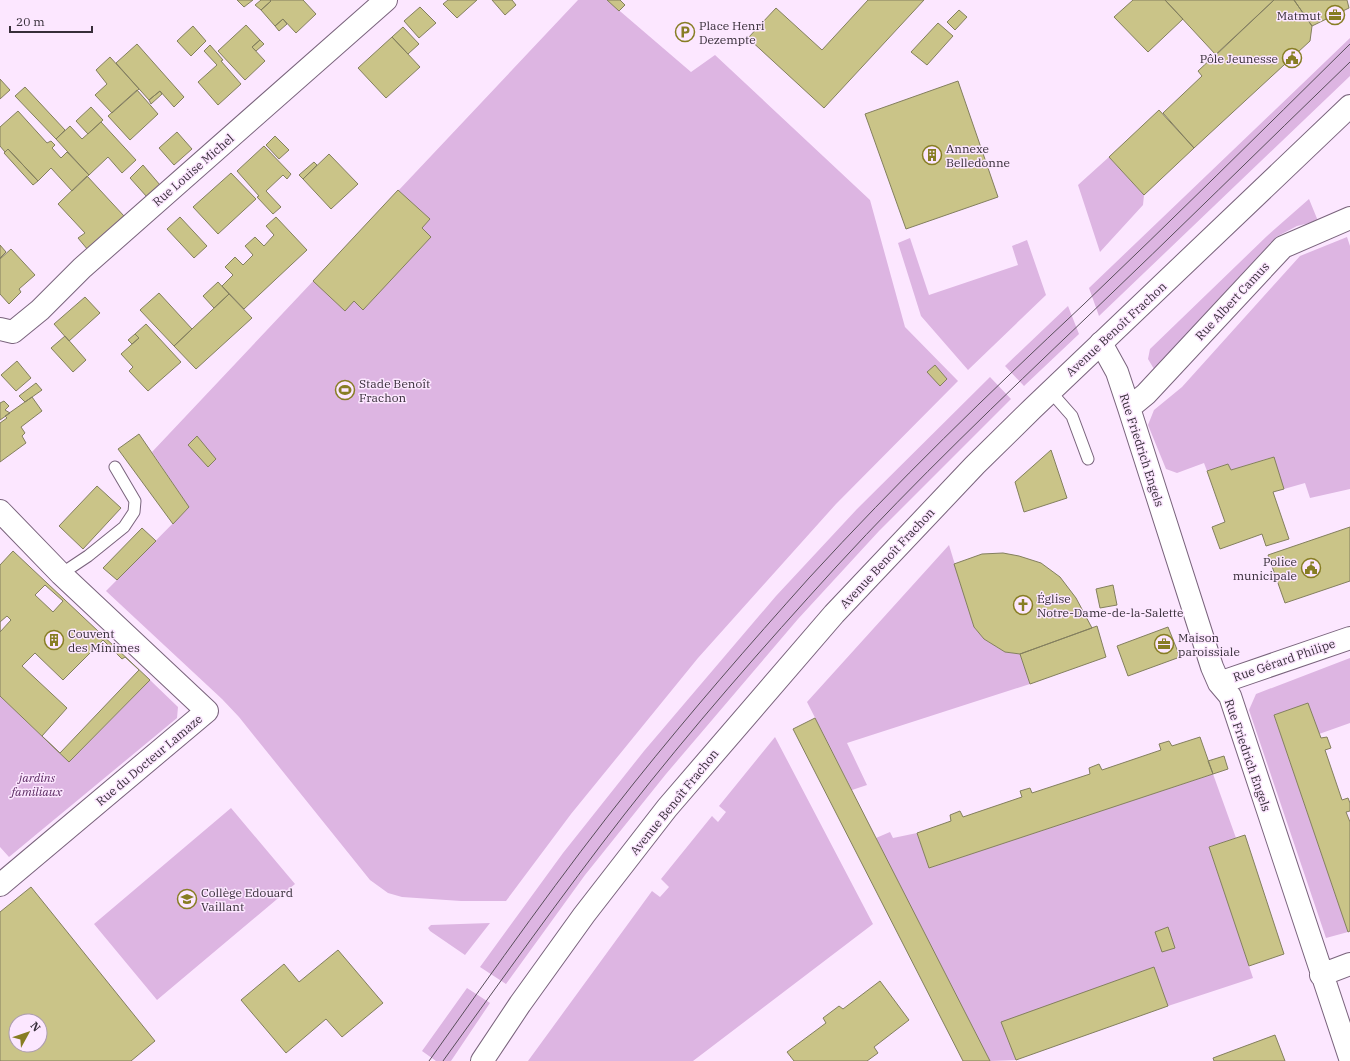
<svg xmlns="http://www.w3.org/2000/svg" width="1350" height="1061" font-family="'IBM Plex Serif',serif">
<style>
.green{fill:#ddb5e2}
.building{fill:#cac488;stroke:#837f5e;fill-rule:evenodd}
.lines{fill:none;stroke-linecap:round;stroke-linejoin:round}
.lane-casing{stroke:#79637c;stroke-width:13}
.street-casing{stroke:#79637c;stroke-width:24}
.secondary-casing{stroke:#79637c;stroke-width:24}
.lane{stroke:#fff;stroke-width:11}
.street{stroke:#fff;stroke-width:22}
.secondary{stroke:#fff;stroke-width:22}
.tram{stroke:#584d5a;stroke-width:1}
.labels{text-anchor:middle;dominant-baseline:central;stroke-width:3;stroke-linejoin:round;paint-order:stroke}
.poi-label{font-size:12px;fill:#372e39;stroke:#fce7ff;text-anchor:start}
.street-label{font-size:12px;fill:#372e39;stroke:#fce7ff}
.park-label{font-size:12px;font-style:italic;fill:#5d2c64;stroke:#fce7ff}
</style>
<rect width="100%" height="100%" fill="#fce7ff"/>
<!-- green -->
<path class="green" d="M 578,0 L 607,0 L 691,72 L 715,55 L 870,200 L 905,327 L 958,381 L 836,504 L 698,658 L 571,814 L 506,901 L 461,901 L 402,897 L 388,893 L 370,880 L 239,717 L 222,699 L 106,591 L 189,507 L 152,452 Z
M 1350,38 L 1350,76 L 1099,316 L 1089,288 Z
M 1109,157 L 1144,195 L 1143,205 L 1100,252 L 1078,185 Z
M 1309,199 L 1318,221 L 1297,226 L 1276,237 L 1154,369 L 1148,359 L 1150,349 L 1267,236 Z
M 1347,237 L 1350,246 L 1350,489 L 1310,498 L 1305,483 L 1284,489 L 1273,457 L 1231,470 L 1228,464 L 1207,471 L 1204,463 L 1177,473 L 1166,469 L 1148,425 L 1154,410 L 1182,387 L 1300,256 Z
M 910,238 L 929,295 L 1018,265 L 1012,246 L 1027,240 L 1046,295 L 968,370 L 921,316 L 898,243 Z
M 1068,306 L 1079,334 L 1024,386 L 1005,366 Z
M 990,377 L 1011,399 L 879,531 L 798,619 L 666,774 L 585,875 L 506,984 L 480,967 L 563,853 L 644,751 L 776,596 L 857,509 Z
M 949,545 L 974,627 L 984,639 L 1005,652 L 1020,654 L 1030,684 L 847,743 L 867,785 L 852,790 L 807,702 Z
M 1350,658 L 1350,723 L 1319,734 L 1308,703 L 1274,715 L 1348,932 L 1326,938 L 1249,710 L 1256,694 Z
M 150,680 L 178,707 L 177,718 L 9,857 L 0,847 L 0,695 L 69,762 Z
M 775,737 L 873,924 L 693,1061 L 528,1061 L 652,891 L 660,897 L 669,887 L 661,879 L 712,816 L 718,822 L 726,812 L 719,806 Z
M 1213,774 L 1236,838 L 1209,847 L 1253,978 L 1168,1006 L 1154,967 L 1002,1022 L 1016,1060 L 990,1061 L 876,838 L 890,832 L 893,838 L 917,833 L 929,868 Z
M 231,808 L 295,884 L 157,1000 L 94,924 Z
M 490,923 L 465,955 L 430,931 L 428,928 L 431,925 Z
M 467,988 L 490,1003 L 451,1061 L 436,1061 L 422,1051 Z"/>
<!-- building -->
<path class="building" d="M 237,0 L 253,0 L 244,7 Z
M 261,0 L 270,0 L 271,1 L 261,10 L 255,5 Z
M 270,0 L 303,0 L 316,14 L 296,33 L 283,19 L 275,26 L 261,10 L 271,1 Z
M 448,0 L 477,0 L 457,18 L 443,4 Z
M 492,0 L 512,0 L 516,5 L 505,15 Z
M 607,0 L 620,0 L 625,5 L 619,11 Z
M 868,0 L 924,0 L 824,108 L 748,38 L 776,8 L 822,50 Z
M 1133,0 L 1165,0 L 1183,19 L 1148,52 L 1114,17 Z
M 1165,0 L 1274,0 L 1216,55 Z
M 1274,0 L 1294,0 L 1312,26 L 1310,41 L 1194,148 L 1163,113 L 1202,76 L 1198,71 Z
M 1294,0 L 1347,0 L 1349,8 L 1312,26 Z
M 420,7 L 436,23 L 419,38 L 404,21 Z
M 959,10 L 967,17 L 955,30 L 947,22 Z
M 283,19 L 287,24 L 279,31 L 275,26 Z
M 938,23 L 953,36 L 927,65 L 911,52 Z
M 246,25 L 260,40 L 252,47 L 265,61 L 245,80 L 218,51 Z
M 193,26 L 206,41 L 191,56 L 177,41 Z
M 403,27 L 419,44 L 408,54 L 392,37 Z
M 392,37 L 420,67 L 386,98 L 358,68 Z
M 260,40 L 264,44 L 256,51 L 252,47 Z
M 137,44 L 184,97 L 174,107 L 160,91 L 149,100 L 116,63 Z
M 210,45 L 223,60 L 221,61 L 241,84 L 218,105 L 198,82 L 217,65 L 204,51 Z
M 110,57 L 139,89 L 112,113 L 95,95 L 107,84 L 96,70 Z
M 0,79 L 10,90 L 0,99 Z
M 958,81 L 998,197 L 906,229 L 865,114 Z
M 25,87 L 65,130 L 56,139 L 15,96 Z
M 137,90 L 158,114 L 130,140 L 108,116 Z
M 160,91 L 162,94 L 151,104 L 149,100 Z
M 91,107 L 103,120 L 88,134 L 76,121 Z
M 1159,110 L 1194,148 L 1144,195 L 1109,157 Z
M 18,111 L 47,143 L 51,141 L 55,145 L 52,148 L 61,158 L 67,152 L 89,175 L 72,191 L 51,168 L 38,181 L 8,149 L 5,152 L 0,146 L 0,127 Z
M 101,122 L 136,160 L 122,173 L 108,157 L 89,175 L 56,139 L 70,126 L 82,139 Z
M 177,132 L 192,149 L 174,165 L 159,148 Z
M 275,136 L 289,150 L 279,159 L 266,145 Z
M 264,146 L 291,174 L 287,179 L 283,175 L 266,191 L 281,207 L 273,214 L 257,197 L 259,196 L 237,171 Z
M 8,149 L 38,181 L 33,185 L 4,153 Z
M 329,154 L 358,184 L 331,209 L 303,179 Z
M 314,162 L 317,165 L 303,179 L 299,175 Z
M 143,165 L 160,185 L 147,197 L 130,178 Z
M 231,173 L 256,199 L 218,234 L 193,207 Z
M 87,176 L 124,216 L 88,250 L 78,238 L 85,233 L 58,204 Z
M 398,190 L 430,219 L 422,228 L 431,237 L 363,310 L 354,301 L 345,311 L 313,281 Z
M 180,217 L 207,246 L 194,258 L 167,229 Z
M 276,217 L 307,250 L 244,309 L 222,286 L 233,275 L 225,267 L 235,257 L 243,265 L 253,255 L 245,246 L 255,237 L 264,246 L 274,235 L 266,226 Z
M 0,245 L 6,252 L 0,258 Z
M 11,249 L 35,275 L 19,289 L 21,292 L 9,304 L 0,294 L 0,259 Z
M 218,282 L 229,294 L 214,308 L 203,296 Z
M 159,293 L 192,329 L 174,346 L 140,310 Z
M 229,294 L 252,318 L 196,369 L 174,346 Z
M 85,297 L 100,313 L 69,341 L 54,324 Z
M 146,324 L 181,362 L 148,391 L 129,371 L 133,367 L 121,354 L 139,338 L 135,334 Z
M 135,334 L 139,338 L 132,344 L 128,340 Z
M 65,336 L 86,360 L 73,372 L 51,348 Z
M 17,361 L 31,378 L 16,391 L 1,375 Z
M 935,365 L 947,379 L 940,386 L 927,372 Z
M 36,383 L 42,390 L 25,402 L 19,396 Z
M 32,397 L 42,411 L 21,427 L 25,433 L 22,436 L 26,443 L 0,462 L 0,423 L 7,418 L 5,416 Z
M 4,401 L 9,406 L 5,410 L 10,413 L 0,420 L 0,403 Z
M 139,434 L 189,507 L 173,524 L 118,449 Z
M 197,436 L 216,459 L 208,467 L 188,445 Z
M 1051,450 L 1067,498 L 1024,512 L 1015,482 Z
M 1274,457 L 1284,489 L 1273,492 L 1289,539 L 1266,546 L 1262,534 L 1220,549 L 1212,527 L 1225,522 L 1207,471 L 1228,464 L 1231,470 Z
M 97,486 L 121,508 L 83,549 L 59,526 Z
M 1350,527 L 1350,581 L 1285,603 L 1268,555 Z
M 142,528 L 156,541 L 117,580 L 103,568 Z
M 13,551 L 150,680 L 69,762 L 0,696 L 0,565 Z
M 1003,553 L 1019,556 L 1041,563 L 1060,577 L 1076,598 L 1092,628 L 1020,654 L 1005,652 L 984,639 L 974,627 L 954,564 L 982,554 Z
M 45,585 L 63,601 L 53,612 L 35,595 Z
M 1113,585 L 1117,605 L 1100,608 L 1096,589 Z
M 7,616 L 11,620 L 0,632 L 0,622 Z
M 1097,626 L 1106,657 L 1030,684 L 1020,654 Z
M 1168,627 L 1180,657 L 1128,676 L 1117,646 Z
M 103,640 L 122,659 L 125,657 L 139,670 L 60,753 L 42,736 L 67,708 L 22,666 L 35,653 L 63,680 Z
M 1308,703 L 1321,738 L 1327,737 L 1331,748 L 1325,750 L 1342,800 L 1348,798 L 1350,803 L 1350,811 L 1346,812 L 1350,822 L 1350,931 L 1348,932 L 1274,715 Z
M 815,718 L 876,838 L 990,1061 L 963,1061 L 793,729 Z
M 1200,737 L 1213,774 L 929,868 L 917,833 L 951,821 L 950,815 L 960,811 L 963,817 L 1022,797 L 1020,791 L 1030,788 L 1032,793 L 1090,774 L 1089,768 L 1099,764 L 1102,770 L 1161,750 L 1159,744 L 1169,741 L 1172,746 Z
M 1224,756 L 1228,769 L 1213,774 L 1208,761 Z
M 1245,835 L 1284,954 L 1249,966 L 1209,847 Z
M 31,887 L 155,1041 L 131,1061 L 0,1061 L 0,912 ZM 16,1021 L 40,1021 L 40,1045 L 16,1045 Z
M 1168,927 L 1175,948 L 1162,952 L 1155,932 Z
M 338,950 L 383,1003 L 342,1037 L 326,1019 L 286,1053 L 241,1000 L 284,964 L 299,982 Z
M 1154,967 L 1168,1006 L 1016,1060 L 1001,1022 Z
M 880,981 L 909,1020 L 874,1047 L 878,1053 L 867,1061 L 794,1061 L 787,1052 L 826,1023 L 823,1018 L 839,1006 L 843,1009 Z
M 1275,1035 L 1285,1061 L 1214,1061 L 1213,1058 Z"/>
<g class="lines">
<!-- lane casing -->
<g class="lane-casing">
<path id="lane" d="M 1050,391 L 1072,416 L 1088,459
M 61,574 L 88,556 L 124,527 L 134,512 L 135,501 L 115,467"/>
</g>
<!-- street casing -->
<g class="street-casing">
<path id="street" d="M 0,329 L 13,332 L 40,310 L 82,268 L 386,0
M 1101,343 L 1117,372 L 1129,408 L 1212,667 L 1219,683 L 1230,696 L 1350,1058
M 1129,408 L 1146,394 L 1283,247 L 1350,218
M 0,511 L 61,574 L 207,711 L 0,885
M 1219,683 L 1350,638
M 1321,975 L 1350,964"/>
</g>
<!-- secondary casing -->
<g class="secondary-casing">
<path id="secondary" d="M 482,1061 L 520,1004 L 584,915 L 667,808 L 834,614 L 975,465 L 1032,409 L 1350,106"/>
</g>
<!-- lane -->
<use href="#lane" class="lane"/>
<!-- street -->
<use href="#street" class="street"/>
<!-- secondary -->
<use href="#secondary" class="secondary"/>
<!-- tram -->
<path class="tram" d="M 429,1061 C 496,967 562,873 634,783 C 690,713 749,645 809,578 C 896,483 989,393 1083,305 C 1173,219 1261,132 1350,44
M 443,1061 C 503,978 562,895 624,815 C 691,729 763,647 836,567 C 916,480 1001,399 1086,318 C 1175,233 1262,147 1350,62"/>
</g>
<!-- icons -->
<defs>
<g id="office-ring" transform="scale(1)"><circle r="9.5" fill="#fce7ff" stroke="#877d23" stroke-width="1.5"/><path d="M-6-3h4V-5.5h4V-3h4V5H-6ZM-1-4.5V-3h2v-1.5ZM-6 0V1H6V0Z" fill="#877d23"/></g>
<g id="parking-ring" transform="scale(1)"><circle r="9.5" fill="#fce7ff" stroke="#877d23" stroke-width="1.5"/><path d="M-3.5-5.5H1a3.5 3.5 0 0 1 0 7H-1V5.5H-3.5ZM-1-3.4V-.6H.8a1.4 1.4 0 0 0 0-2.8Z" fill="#877d23"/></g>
<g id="civic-ring" transform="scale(1)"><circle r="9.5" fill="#fce7ff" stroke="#877d23" stroke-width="1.5"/><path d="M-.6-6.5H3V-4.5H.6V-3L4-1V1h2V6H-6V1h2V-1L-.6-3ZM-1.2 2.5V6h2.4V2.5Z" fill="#877d23"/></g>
<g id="building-ring" transform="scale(1)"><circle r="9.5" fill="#fce7ff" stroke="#877d23" stroke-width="1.5"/><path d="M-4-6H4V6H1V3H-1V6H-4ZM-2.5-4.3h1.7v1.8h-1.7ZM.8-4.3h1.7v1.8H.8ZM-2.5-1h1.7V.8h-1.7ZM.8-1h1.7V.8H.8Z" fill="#877d23"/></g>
<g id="stadium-ring" transform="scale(1)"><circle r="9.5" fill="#fce7ff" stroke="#877d23" stroke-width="1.5"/><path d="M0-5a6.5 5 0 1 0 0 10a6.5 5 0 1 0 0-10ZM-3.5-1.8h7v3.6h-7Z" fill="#877d23"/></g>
<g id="church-ring" transform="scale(1)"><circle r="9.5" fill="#fce7ff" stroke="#877d23" stroke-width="1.5"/><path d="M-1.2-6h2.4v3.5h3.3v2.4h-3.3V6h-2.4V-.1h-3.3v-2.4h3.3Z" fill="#877d23"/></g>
<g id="school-ring" transform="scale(1)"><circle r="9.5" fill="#fce7ff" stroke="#877d23" stroke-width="1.5"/><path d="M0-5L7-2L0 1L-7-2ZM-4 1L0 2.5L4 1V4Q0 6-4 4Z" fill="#877d23"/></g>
</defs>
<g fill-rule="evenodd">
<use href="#office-ring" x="1335" y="15"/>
<use href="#parking-ring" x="685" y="32"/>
<use href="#civic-ring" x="1292" y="58"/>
<use href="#building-ring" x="932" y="155"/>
<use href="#stadium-ring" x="345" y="390"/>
<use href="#civic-ring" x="1311" y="568"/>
<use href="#church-ring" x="1023" y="605"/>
<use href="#building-ring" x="54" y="640"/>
<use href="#office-ring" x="1164" y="644"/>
<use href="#school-ring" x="187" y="899"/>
</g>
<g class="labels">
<!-- poi labels -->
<g class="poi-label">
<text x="1321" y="15" text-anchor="end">Matmut</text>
<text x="699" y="25">Place Henri<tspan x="699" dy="14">Dezempte</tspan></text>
<text x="1278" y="58" text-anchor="end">Pôle Jeunesse</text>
<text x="946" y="148">Annexe<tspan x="946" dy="14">Belledonne</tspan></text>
<text x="359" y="383">Stade Benoît<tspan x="359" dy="14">Frachon</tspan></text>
<text x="1297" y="561" text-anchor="end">Police<tspan x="1297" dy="14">municipale</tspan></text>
<text x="1037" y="598">Église<tspan x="1037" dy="14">Notre-Dame-de-la-Salette</tspan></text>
<text x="68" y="633">Couvent<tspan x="68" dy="14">des Minimes</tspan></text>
<text x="1178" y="637">Maison<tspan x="1178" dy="14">paroissiale</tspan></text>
<text x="201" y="892">Collège Edouard<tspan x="201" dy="14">Vaillant</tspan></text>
</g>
<!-- street labels -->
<g class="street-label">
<text transform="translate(193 170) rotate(-41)">Rue Louise Michel</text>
<text transform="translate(1232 301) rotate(-47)">Rue Albert Camus</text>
<text transform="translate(1116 329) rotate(-43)">Avenue Benoît Frachon</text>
<text transform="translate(1142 450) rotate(72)">Rue Friedrich Engels</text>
<text transform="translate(887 558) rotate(-47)">Avenue Benoît Frachon</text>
<text transform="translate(1284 660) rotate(-19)">Rue Gérard Philipe</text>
<text transform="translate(1248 755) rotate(71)">Rue Friedrich Engels</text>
<text transform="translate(149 760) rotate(-40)">Rue du Docteur Lamaze</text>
<text transform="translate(674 802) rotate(-51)">Avenue Benoît Frachon</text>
</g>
<!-- park labels -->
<g class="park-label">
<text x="37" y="777">jardins<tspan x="37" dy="14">familiaux</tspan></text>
</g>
</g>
<!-- north arrow -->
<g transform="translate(28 1033) rotate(50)"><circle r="19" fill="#fce7ff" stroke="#ad9db0"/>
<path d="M0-3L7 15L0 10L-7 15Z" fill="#877d23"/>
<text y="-6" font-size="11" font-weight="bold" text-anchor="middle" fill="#372e39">N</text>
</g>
<!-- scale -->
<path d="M10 26v6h82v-6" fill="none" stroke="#372e39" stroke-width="2"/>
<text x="16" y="26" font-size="12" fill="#372e39" stroke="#fce7ff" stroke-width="3" paint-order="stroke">20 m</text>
</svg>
